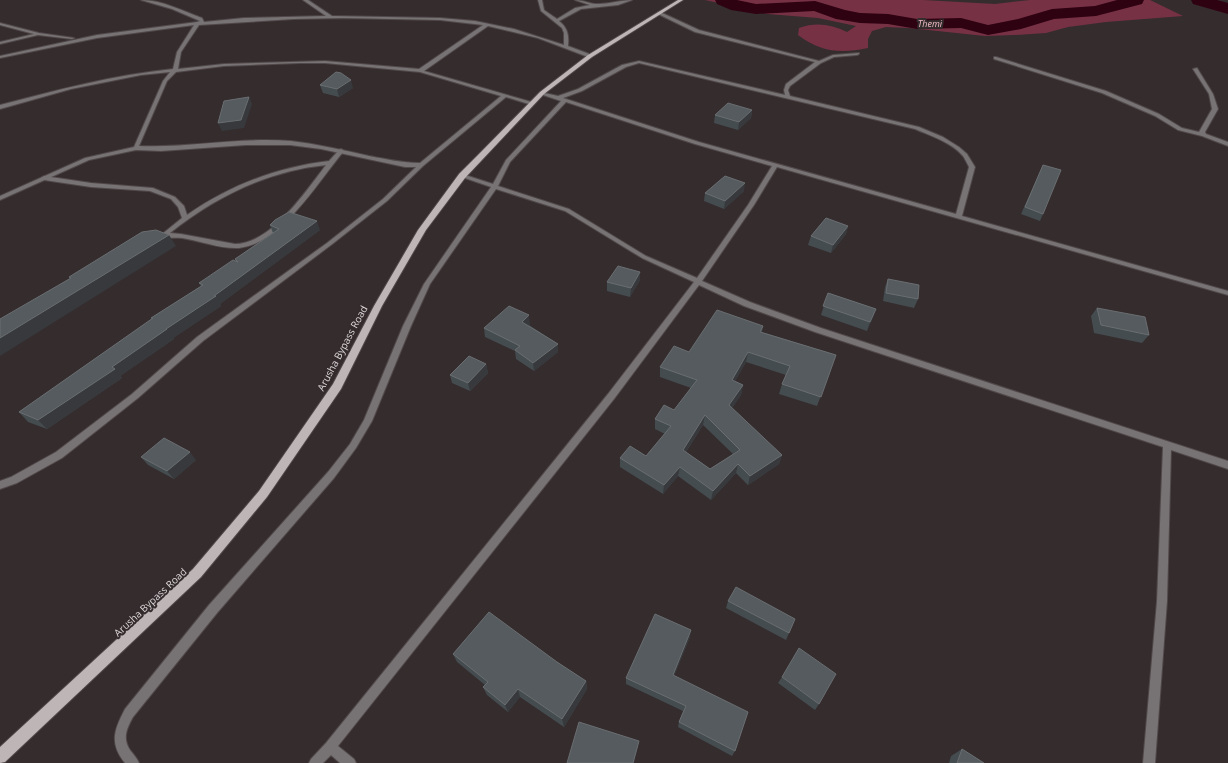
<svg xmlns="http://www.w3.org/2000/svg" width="1228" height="763" font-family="'Open Sans',sans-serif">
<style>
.green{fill:#773145}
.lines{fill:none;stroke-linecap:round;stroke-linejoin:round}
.river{fill:#2f0212;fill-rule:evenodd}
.service-casing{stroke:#504849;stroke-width:2}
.minor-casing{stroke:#504849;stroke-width:2}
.primary-casing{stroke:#504849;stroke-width:2}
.service{fill:#777273;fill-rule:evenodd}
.minor{fill:#777273;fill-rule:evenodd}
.primary{fill:#beb5b7;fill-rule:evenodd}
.wall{fill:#444c4f;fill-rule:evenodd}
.shaded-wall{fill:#37393c}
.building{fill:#555b5e;stroke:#6a6e71;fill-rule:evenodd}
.labels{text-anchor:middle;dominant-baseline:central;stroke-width:4;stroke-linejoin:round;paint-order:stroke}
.far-water-label{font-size:9px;font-style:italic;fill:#f2bec9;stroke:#352c2e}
.street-label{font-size:10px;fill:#ddd8d9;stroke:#352c2e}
</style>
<rect width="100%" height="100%" fill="#352c2e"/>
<!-- green -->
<path class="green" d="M 705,0 L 923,0 L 995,4 L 1030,0 L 1150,0 L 1183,16 L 1106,22 L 1068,27 L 1046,33 L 1014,35 L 985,36 L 909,28 L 886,27 L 872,31 L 868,39 L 868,48 C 841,54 820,52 798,35 L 799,28 C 815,22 831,24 847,32 L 856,26 L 818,18 L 768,14 Z"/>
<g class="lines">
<!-- river -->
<path class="river" d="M 715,0 L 737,0 L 756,4 L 815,1 L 845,10 L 860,13 L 888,14 L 917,19 L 961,18 L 988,25 L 1018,19 L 1052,9 L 1095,6 L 1117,0 L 1144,0 L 1142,4 L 1096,16 L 1054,19 L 1021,29 L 988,35 L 961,28 L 917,29 L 888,24 L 860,23 L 836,19 L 814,11 L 756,14 L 731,10 L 717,4 Z
M 1191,0 L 1217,0 L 1228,3 L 1228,14 L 1193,4 Z"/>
<!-- service casing -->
<g class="service-casing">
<path id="service" d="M 996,57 L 1106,91 L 1159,114 L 1182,128 L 1199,132 L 1212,109 L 1209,94 L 1193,69 L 1197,68 L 1213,94 L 1218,109 L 1205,132 L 1206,134 L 1228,142 L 1228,146 L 1202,136 L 1178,130 L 1155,116 L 1102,93 L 994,59 L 994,57 Z
M 341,149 L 343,150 L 343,152 C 318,182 281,244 239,248 C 220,249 201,241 182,238 C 173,237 165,239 158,238 L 158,236 L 161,235 L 182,218 L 178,207 L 171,199 L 150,191 L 91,187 L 44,180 L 41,178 L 44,176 L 91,183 L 153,188 L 175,197 L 184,206 L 187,215 C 230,185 278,167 329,161 L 339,150 ZM 326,165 C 306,191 271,244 235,244 L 181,234 L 170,233 C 215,197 268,171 326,165 Z"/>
</g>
<!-- minor casing -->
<g class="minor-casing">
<path id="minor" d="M 141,0 C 162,0 183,11 202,18 L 204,22 L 244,18 L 326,16 L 303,0 L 308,0 L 332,16 L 440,18 L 475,21 L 514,29 L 564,45 L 564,33 L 562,28 L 541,11 L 538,0 L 542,0 L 544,10 L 557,19 L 575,8 L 590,5 L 575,0 C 583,0 590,4 597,4 C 609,4 621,0 632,0 L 618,5 L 581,9 L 559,21 C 568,28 569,36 568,46 L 592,55 L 592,57 L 588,57 L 538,38 L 488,26 L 424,71 L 535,103 L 532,105 L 506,97 L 423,166 L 387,201 L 331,245 L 203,341 L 138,398 L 62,458 L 17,483 L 0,489 L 0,481 L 11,477 L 56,452 L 132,394 L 197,337 L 327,243 L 383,199 L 416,167 L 405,167 L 321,149 L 290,145 L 246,145 L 161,151 L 136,150 L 89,160 L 0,200 L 0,196 L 85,158 L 134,147 L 163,81 L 170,72 L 141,75 L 71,89 L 0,109 L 0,105 C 57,90 114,75 173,69 L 177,52 L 194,25 L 97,38 L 0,58 L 0,56 L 97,35 L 197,22 L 200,21 L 172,9 ZM 343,18 L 440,20 L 483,25 L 419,69 L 325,61 L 224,64 L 178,69 L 181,52 L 199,25 L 294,19 ZM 300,63 L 325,63 L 420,72 L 501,96 L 420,163 C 402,163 386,159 369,156 C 343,150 317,144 291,141 C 241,137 190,148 139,146 L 167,81 L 176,72 L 224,66 Z
M 658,12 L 660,12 L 699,30 L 819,61 L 833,55 L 859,53 L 859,54 L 857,55 L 834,57 L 821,63 L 790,86 L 788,90 L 790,96 L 919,127 L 943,137 L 959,147 L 967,154 L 975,167 L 962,216 L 1228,291 L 1228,295 L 777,167 L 754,205 L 702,281 L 750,302 L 821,328 L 1228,461 L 1228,469 L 1171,450 L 1167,601 L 1155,763 L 1143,763 L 1157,601 L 1163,447 L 815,332 L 744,306 L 699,285 L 614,399 L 338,746 L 354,759 L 356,763 L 340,763 L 331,755 L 323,763 L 309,763 L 311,759 L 326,743 L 608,394 L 694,282 L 642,258 L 565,211 L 496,189 L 430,284 L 411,326 L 372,421 L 356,448 L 334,478 L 217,613 L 133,717 C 127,728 122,738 130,750 C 133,754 137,758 139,763 L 125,763 C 109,743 114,730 125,709 L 209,605 L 328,472 L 350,444 L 364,420 L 403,326 L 424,284 L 491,187 L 459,176 L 462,174 L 493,184 L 506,160 L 561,101 L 540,94 L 540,92 L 558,96 L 578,89 L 622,65 L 639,61 L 785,95 L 784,90 L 786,84 L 815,62 L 695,32 L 658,14 ZM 639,63 L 915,129 C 931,136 951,142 963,156 C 965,159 967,163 969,167 L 956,214 L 699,142 L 563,98 L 582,91 L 626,67 ZM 566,102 L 695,144 L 772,166 L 748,205 L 697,278 L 646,256 L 569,209 L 498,186 L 510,162 Z
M 0,23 L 39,33 L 74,38 L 72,39 L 38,35 L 0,44 L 0,42 L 34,34 L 0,25 Z"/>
</g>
<!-- primary casing -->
<g class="primary-casing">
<path id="primary" d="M 678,0 L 683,0 L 592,57 L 544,94 L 465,178 L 426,230 L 382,306 L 341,389 L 267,497 L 201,577 L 5,762 L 0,763 L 0,747 L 193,569 L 259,491 L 333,384 L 374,306 L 418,230 L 459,174 L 478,155 L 540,92 L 588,55 Z"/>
</g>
<!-- service -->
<use href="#service" class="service"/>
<!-- minor -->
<use href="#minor" class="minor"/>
<!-- primary -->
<use href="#primary" class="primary"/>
</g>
<!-- wall -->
<path class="wall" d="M 320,85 L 353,88 L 339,97 L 323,93 Z
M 752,110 L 751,118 L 738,130 L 714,123 L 715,115 Z
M 1043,165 L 1043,214 L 1040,221 L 1021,214 Z
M 744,191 L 724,209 L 704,201 L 705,193 Z
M 270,225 L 320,230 L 220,304 L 221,306 L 173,338 L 174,339 L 120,376 L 122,378 L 47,429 L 28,422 L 19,412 L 152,319 L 151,318 L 201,286 L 199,283 L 236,261 L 235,259 L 273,233 Z
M 848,226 L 846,234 L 831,253 L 808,245 L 811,236 Z
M 888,279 L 918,299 L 914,308 L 883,301 L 885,287 Z
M 640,280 L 630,297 L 607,291 L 607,282 Z
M 828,293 L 876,309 L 867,331 L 821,315 Z
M 1097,308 L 1149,335 L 1142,343 L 1094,333 L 1091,316 Z
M 530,324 L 529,325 L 558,344 L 558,352 L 534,371 L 516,359 L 515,351 L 485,337 L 484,328 Z
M 763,326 L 762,332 L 836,355 L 817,406 L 779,394 L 782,384 L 786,375 L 746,362 L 735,381 L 743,385 L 741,395 L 732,408 L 782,455 L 779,464 L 748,485 L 736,473 L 711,500 L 678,476 L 663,494 L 620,467 L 620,458 L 646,456 L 665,434 L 655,429 L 655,419 L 674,410 L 691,388 L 660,377 L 660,367 L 689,352 ZM 703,425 L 733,454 L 710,469 L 686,452 Z
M 486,364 L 488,373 L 470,391 L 452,383 L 450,375 Z
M 141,457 L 196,460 L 174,479 L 148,465 Z
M 728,601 L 795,619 L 786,640 L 726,608 Z
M 690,637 L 674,676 L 735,751 L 732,756 L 678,727 L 679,722 L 683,711 L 626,684 L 626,678 Z
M 453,654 L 557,662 L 586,681 L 587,689 L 564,727 L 520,697 L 508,712 L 487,695 L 483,687 L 485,685 L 457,662 Z
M 782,677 L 819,704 L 815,710 L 778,683 Z
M 962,749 L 984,763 L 949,763 L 951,756 Z"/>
<!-- shaded-wall -->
<path class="shaded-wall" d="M 351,80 L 353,88 L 339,97 L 337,89 Z
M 249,97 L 252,104 L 244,128 L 222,131 L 218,123 Z
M 752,110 L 751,118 L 738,130 L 739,122 Z
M 745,183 L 744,191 L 724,209 L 725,201 Z
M 317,221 L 320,230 L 220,304 L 221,306 L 173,338 L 174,339 L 120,376 L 122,378 L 47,429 L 38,420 L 166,329 L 214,296 Z
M 848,226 L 846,234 L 831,253 L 833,245 Z
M 169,235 L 176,246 L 0,356 L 0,338 Z
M 640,272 L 640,280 L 630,297 L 631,288 Z
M 876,309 L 873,318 L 867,331 L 870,322 Z
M 529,315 L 530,324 L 524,330 L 522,322 Z
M 558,344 L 558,352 L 534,371 L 533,363 Z
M 748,352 L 746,362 L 730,390 L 732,380 Z
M 486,364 L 488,373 L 470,391 L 468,383 Z
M 743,385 L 741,395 L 727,415 L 729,405 Z
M 705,415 L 703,425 L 681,459 L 683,450 Z
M 190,452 L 196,460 L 174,479 L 167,471 Z
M 782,455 L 779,464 L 748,485 L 750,476 Z
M 738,464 L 736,473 L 711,500 L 713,491 Z
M 680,467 L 678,476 L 663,494 L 664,485 Z
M 691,630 L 690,637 L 672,681 L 673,675 Z
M 586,681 L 587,689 L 564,727 L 562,719 Z
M 518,689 L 520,697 L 508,712 L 505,705 Z
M 639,741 L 638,746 L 634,763 L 633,763 Z"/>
<!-- building -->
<path class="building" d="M 336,72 L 341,73 L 351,80 L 337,89 L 320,85 Z
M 249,97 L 241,120 L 218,123 L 224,101 Z
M 728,103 L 752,110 L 739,122 L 715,115 Z
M 1043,165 L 1061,170 L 1043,214 L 1025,207 Z
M 725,176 L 745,183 L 725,201 L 705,193 Z
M 289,212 L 317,221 L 214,296 L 216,296 L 166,329 L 167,329 L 112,367 L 115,369 L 38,420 L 19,412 L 153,318 L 151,318 L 203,285 L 199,283 L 233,260 L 238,262 L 235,259 L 279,229 L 270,225 L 275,220 Z
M 826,218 L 848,226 L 833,245 L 811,236 Z
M 156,230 L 169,235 L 0,338 L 0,319 L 71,278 L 69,277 L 142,232 Z
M 618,266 L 640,272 L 631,288 L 607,282 Z
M 888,279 L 919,285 L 918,299 L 886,293 Z
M 828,293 L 876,309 L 870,322 L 823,306 Z
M 509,306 L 529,315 L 522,322 L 558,344 L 533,363 L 515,350 L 520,346 L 484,328 Z
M 1097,308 L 1145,317 L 1149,335 L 1101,325 Z
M 717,310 L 763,326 L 760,332 L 836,355 L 821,397 L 782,384 L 790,366 L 748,352 L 732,380 L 743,385 L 729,405 L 782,455 L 750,476 L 738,464 L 713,491 L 680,467 L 664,485 L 620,458 L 630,446 L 646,456 L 671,426 L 655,419 L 664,405 L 674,410 L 697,380 L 660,367 L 674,346 L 689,352 ZM 705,415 L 740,450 L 710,469 L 683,450 Z
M 469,356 L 486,364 L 468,383 L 450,375 Z
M 164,438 L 190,452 L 167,471 L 141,457 Z
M 736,587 L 795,619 L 789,633 L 728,601 Z
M 489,612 L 557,662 L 586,681 L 562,719 L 518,689 L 505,705 L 483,687 L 488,682 L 453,654 Z
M 655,614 L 691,630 L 673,675 L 748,712 L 735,751 L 679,722 L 686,706 L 626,678 Z
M 799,648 L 836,674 L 819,704 L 782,677 Z
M 579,722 L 639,741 L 633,763 L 567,763 Z
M 962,749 L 984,763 L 957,763 Z"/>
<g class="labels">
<!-- far-water labels -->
<g class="far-water-label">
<text x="930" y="23">Themi</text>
</g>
<!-- street labels -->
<g class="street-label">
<text transform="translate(342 348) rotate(-62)">Arusha Bypass Road</text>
<text transform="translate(150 602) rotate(-43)">Arusha Bypass Road</text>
</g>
</g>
</svg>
